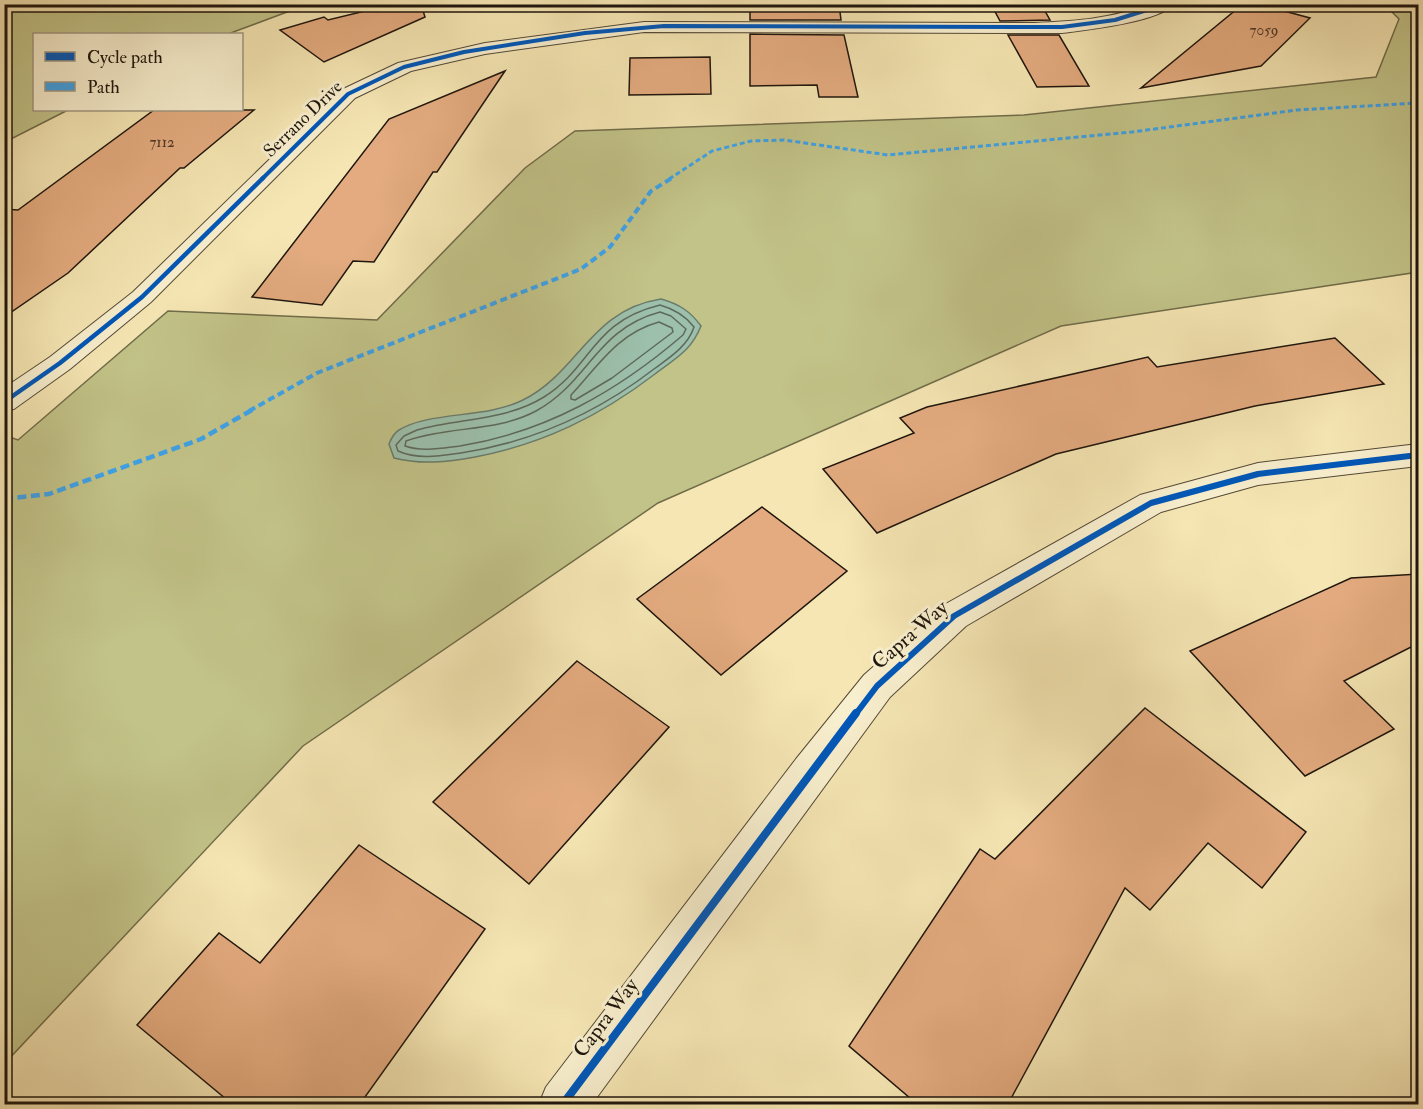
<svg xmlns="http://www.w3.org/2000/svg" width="1423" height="1109" font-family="'IM FELL Double Pica',serif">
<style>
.green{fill:#c2c388;stroke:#706c4a;stroke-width:1.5}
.water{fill:#9cc0ac;stroke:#6a7c6c;stroke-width:1.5}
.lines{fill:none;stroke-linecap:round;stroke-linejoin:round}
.shore{stroke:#5d6a5c;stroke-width:1.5}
.building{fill:#e3ab7f;stroke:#1e150d;stroke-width:1.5}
.street-casing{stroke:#544936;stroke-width:2}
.street{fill:#f8efce;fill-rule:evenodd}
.quiet-far2{stroke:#3da2e9;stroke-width:3;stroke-dasharray:5 3;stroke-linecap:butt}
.quiet-far1{stroke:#3da2e9;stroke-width:4;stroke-dasharray:7 4;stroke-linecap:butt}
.quiet{stroke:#3da2e9;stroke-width:4.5;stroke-dasharray:9 4.5;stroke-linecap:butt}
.cycleway-far3-casing{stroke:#f8efce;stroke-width:6}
.cycleway-far2-casing{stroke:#f8efce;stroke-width:8}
.cycleway-far1-casing{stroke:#f8efce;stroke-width:10}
.cycleway-casing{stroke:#f8efce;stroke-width:11}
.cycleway-far3{stroke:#0057b8;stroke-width:4}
.cycleway-far2{stroke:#0057b8;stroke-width:4.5}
.cycleway-far1{stroke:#0057b8;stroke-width:6}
.cycleway{stroke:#0057b8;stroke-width:8}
.labels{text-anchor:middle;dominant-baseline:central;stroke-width:6;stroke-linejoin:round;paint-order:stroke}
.far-number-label{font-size:15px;fill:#4f3a2a}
.far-street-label{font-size:18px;fill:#1e150d;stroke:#f8efce}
.street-label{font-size:21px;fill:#1e150d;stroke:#f8efce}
</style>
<rect width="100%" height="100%" fill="#f5e6b3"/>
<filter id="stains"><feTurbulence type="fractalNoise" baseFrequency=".00333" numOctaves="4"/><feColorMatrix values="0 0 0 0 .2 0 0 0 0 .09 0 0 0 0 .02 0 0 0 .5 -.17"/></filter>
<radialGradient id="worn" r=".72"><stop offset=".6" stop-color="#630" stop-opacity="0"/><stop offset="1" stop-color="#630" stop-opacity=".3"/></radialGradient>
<!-- green -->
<path class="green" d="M 5,4 L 306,4 L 306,5 L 228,34 L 34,34 L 34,110 L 68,110 L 5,142 Z
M 1385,5 L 1418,5 L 1418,272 L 1061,326 L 658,503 L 303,746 L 5,1063 L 4,435 L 18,440 L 168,311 L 377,320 L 525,168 L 575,131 L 1024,115 L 1376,77 L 1399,19 Z"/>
<!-- water -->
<path class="water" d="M 661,299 C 679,304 690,311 701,326 C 691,351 676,358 655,374 C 600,416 543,444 475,457 C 448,462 421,465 394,458 L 389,444 C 391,439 394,433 399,430 C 430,411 485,419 523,400 C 579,372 590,310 661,299 Z"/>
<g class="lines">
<!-- shore -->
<path class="shore" d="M 660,305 C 674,309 685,315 694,327 C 688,346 669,358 654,369 C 597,413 532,442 461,453 C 440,456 418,460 398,451 L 396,445 L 404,436 L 417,430 C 460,418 505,421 544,397 C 593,366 591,322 660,305 Z
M 660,312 L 671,316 L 686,329 L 683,335 C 618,391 546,432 460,446 C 442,448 422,452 405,446 L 406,441 C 448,426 497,432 536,411 C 589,382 596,329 660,312 Z
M 659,322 L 672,328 L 673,332 L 612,378 L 575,400 L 571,399 L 571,395 C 598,366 618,333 659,322 Z"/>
</g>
<!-- building -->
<path class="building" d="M 394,4 L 421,4 L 425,17 L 324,62 L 280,30 L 324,17 L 328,20 Z
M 750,4 L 839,4 L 841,20 L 750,20 Z
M 991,4 L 1041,4 L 1050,20 L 1000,21 Z
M 1243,4 L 1258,4 L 1310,18 L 1261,66 L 1141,88 Z
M 750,34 L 844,35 L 858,97 L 819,97 L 817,85 L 750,86 Z
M 1008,35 L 1059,35 L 1089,86 L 1037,87 Z
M 710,57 L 711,94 L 629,95 L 630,58 Z
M 505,71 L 437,172 L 433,172 L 374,262 L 353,261 L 322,305 L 252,297 L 389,119 Z
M 154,110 L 254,110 L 184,168 L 180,168 L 68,273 L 4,317 L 4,209 L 18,210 Z
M 1335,338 L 1384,384 L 1255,406 L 1056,454 L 877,533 L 823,469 L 914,433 L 900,418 L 927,407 L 1148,357 L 1157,367 Z
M 762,507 L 847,571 L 721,675 L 637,599 Z
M 1419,574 L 1419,643 L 1344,681 L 1394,729 L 1305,776 L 1190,651 L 1351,578 Z
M 577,661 L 669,727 L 529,884 L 433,802 Z
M 1145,708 L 1306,832 L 1262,888 L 1208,843 L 1150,910 L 1125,888 L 1008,1104 L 917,1104 L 849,1046 L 980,849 L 995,859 Z
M 359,845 L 485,929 L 360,1104 L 232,1104 L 137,1025 L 219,933 L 260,963 Z"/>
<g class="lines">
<!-- street casing -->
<g class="street-casing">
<path id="street" d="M 1149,4 L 1174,4 C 1159,22 1086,30 1062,33 L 644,32 L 485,54 L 411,71 L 355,98 L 151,302 L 70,369 L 14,409 L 4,411 L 4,388 L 50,357 L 133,292 L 341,90 L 398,63 L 485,43 L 644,22 L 1035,23 C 1074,21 1112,19 1149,4 Z
M 1418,444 L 1418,466 L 1258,485 L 1161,512 L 966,626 L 890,697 L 592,1104 L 539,1104 L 546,1087 L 796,759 L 864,675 L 942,606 L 1140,495 L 1258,463 Z"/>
</g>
<!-- street -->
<use href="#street" class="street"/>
<!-- quiet-far2 -->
<path class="quiet-far2" d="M 669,179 L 712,151 L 751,141 L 784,140 L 888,155 L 1132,132 L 1297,110 L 1418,103"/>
<!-- quiet-far1 -->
<path class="quiet-far1" d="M 249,411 L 317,373 L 581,269 L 610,247 L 651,191 L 672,178"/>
<!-- quiet -->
<path class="quiet" d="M 4,499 L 49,494 L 201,439 L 252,410"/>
<!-- cycleway-far3 casing -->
<g class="cycleway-far3-casing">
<path id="cycleway-far3" d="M 262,179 L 348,94 L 404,67 L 464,52 L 585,33 L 664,26 L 1062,27 L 1115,20 L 1166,4"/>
</g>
<!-- cycleway-far2 casing -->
<g class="cycleway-far2-casing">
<path id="cycleway-far2" d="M 4,402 L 60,363 L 142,297 L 263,178"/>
</g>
<!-- cycleway-far1 casing -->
<g class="cycleway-far1-casing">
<path id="cycleway-far1" d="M 855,715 L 877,686 L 954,616 L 1151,503 L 1258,474 L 1418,455"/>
</g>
<!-- cycleway casing -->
<g class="cycleway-casing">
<path id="cycleway" d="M 563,1104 L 856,713"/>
</g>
<!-- cycleway-far3 -->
<use href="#cycleway-far3" class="cycleway-far3"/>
<!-- cycleway-far2 -->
<use href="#cycleway-far2" class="cycleway-far2"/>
<!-- cycleway-far1 -->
<use href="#cycleway-far1" class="cycleway-far1"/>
<!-- cycleway -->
<use href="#cycleway" class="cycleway"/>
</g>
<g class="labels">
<!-- far-number labels -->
<g class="far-number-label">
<text x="1264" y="30">7059</text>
<text x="162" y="142">7112</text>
</g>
<!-- far-street labels -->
<g class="far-street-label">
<text transform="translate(303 119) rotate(-44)">Serrano Drive</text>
</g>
<!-- street labels -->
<g class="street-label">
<text transform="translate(910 635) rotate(-41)">Capra Way</text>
<text transform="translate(606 1018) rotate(-53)">Capra Way</text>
</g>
</g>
<!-- margin -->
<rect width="1423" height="1109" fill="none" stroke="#f5e6b3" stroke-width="24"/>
<rect x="6" y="6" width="1411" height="1097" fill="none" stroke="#1e150d" stroke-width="3"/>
<rect x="12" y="12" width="1399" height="1085" fill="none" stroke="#1e150d" stroke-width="1.5"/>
<!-- legend -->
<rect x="33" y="33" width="210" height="78" fill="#f8efce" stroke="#a19881" stroke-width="1.5"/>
<rect x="45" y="52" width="30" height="9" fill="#0057b8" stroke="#a19881" stroke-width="1.5"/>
<text x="87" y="63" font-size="18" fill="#1e150d">Cycle path</text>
<rect x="45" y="82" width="30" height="9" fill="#3da2e9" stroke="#a19881" stroke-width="1.5"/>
<text x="87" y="93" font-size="18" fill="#1e150d">Path</text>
<rect width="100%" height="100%" filter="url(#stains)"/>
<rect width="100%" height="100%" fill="url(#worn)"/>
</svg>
